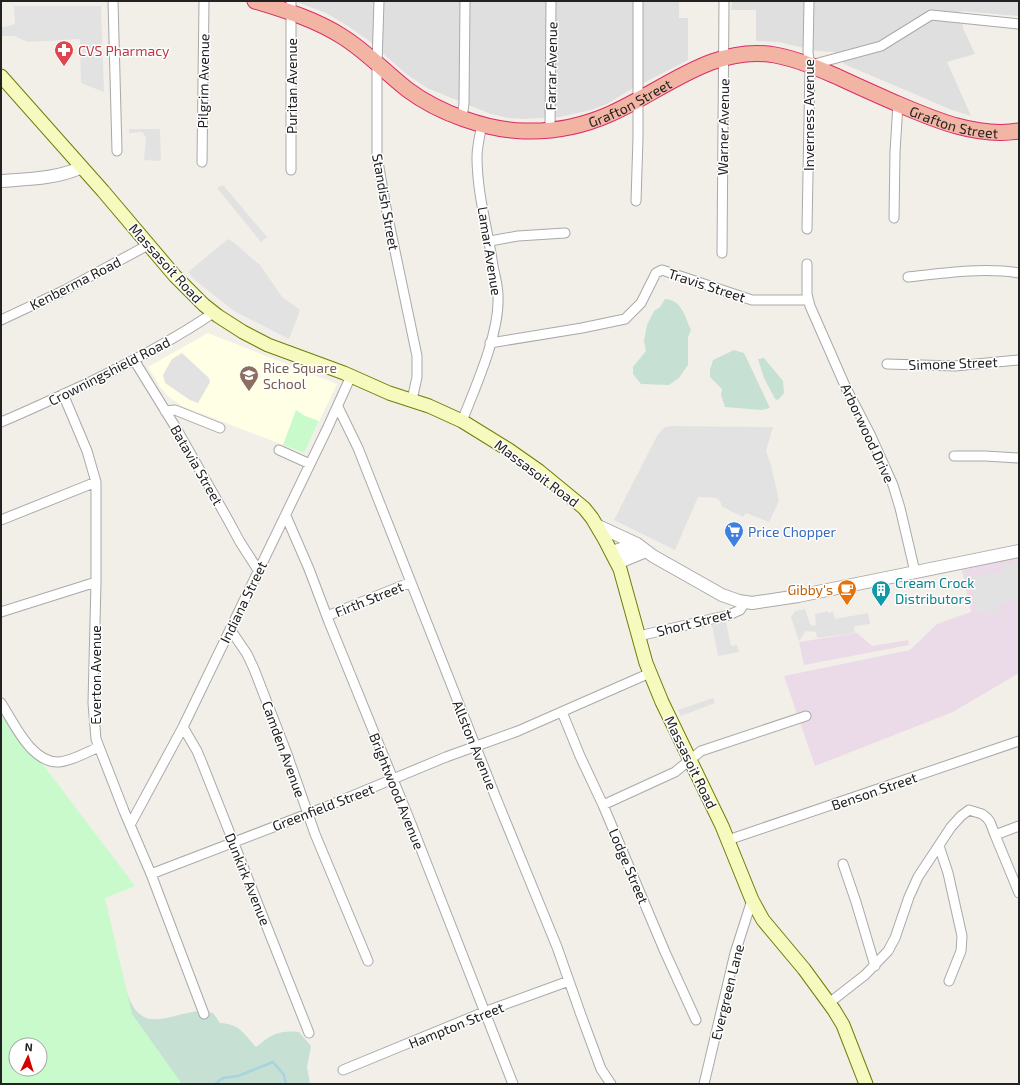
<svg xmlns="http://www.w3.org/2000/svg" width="1020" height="1085" font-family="'Exo 2',sans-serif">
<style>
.residential{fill:#e0dfdf}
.industrial{fill:#ebdbe8}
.education{fill:#ffffe5}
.wetland{fill:#c6e0d4}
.park{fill:#c8facc;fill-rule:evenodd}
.parking{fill:#e2e2e2}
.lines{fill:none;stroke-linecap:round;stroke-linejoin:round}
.stream{stroke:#aad3df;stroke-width:2.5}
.minor-casing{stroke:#a9a9a9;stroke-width:11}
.tertiary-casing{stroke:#a9a9a9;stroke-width:14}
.secondary-casing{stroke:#707d05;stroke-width:15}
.trunk-casing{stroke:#dc2a67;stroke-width:17}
.minor{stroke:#fff;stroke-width:9}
.tertiary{stroke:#fff;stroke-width:12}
.secondary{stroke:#f7fabf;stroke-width:13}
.trunk{stroke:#f2b4a3;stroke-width:15}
.labels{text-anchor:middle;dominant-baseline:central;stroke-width:3;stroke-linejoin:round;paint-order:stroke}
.health-label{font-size:14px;fill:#be3a42;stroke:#fff;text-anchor:start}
.street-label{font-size:14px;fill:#222;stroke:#fff}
.education-label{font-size:14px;fill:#785e54;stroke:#fff;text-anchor:start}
.shop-label{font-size:14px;fill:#366cbe;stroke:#fff;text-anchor:start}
.culture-label{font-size:14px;fill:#0d838f;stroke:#fff;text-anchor:start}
.food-label{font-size:14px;fill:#c56008;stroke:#fff;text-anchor:end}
</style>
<rect width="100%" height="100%" fill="#f2efe9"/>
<!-- residential -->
<path class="residential" d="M 294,1 L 679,1 L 679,18 L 688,18 L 688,60 L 628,91 L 607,104 L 591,110 L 560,117 L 524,119 L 508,118 L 491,114 L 427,88 L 405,73 L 369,41 L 348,26 L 326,13 Z
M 732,1 L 1019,1 L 1019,16 L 961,11 L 963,28 L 975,54 L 947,62 L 971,116 L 952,110 L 844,64 L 835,52 L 817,51 L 778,42 L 756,41 L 756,10 L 731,10 Z"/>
<!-- industrial -->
<path class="industrial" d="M 1019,557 L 1019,673 L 953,712 L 815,766 L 784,676 L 910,650 L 937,624 L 971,612 L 962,570 Z
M 857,633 L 872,646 L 908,640 L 909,645 L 804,665 L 799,642 Z"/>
<!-- education -->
<path class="education" d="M 208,333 L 337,384 L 304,453 L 182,406 L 169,397 L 160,387 L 148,367 Z"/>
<!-- wetland -->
<path class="wetland" d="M 665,299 C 682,300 685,317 691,330 L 688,337 L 688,365 L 679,378 L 669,385 L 641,384 L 633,374 L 633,367 L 646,351 L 644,341 L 647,325 L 654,311 L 660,307 Z
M 734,350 L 744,353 L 770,408 L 762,410 L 725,407 L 721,395 L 722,389 L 710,377 L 710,370 L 713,360 Z
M 764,358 L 783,381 L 784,393 L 778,400 L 775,399 L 764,378 L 758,359 Z
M 121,971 C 124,980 125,989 129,998 C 142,1031 165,1017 192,1012 C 198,1011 206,1012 213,1013 L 220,1023 C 240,1024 243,1033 256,1047 C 272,1034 279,1030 299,1032 L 311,1046 L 307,1067 L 310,1084 L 1,1084 L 1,1053 L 14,1070 L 41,1070 Z"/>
<!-- park -->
<path class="park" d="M 296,410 L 305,416 L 319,421 L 304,453 L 283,445 Z
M 1,709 L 135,886 L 105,898 L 132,1014 L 182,1084 L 1,1084 ZM 16,1045 L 40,1045 L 40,1069 L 16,1069 Z"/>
<!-- parking -->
<path class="parking" d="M 14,6 L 101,6 L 104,92 L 81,83 L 80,39 L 28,42 L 14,36 L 1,36 L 1,28 L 15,24 Z
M 129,129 L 160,129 L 161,161 L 144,160 L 146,137 L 142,132 L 129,133 Z
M 223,185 L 267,237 L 261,242 L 217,188 Z
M 228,239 L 233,242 L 260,265 L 282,297 L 300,310 L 289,339 L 234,311 L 195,280 L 188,272 Z
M 182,353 L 209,378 L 210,382 L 198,403 L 190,400 L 165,383 L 163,375 L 172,359 Z
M 672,426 L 773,427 L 766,451 L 771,465 L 779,501 L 769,522 L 746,513 L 743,517 L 721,506 L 721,503 L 717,498 L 698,497 L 675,550 L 614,520 L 658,434 L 665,427 Z
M 1019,561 L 1019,600 L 998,604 L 999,611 L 981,615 L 981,611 L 976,612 L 970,577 L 1003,572 L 1002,565 Z
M 805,609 L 810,624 L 813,626 L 816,625 L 815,614 L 828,611 L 828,613 L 833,612 L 835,619 L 868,613 L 870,624 L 854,626 L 855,633 L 817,638 L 816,632 L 806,631 L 799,641 L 791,617 L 795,611 Z
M 726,622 L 731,646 L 737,645 L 739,652 L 718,656 L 712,625 Z
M 713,698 L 715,703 L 681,716 L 678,710 Z"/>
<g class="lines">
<!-- stream -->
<path class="stream" d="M 215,1084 L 223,1078 L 238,1076 L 273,1062 L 284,1075 L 286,1084"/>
<!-- minor casing -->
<g class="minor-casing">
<path id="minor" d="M 113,1 L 117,151
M 291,1 L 291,170
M 379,1 L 377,64 L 377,156 L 387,213 L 417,356 L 417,377 L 412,400
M 811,65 L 881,46 L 931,15 L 1019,24
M 462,117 L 464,104 L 465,1
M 550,130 L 551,1
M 202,162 L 204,1
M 636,201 L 638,138 L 638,1
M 894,218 L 895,152 L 898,104
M 807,229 L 810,65 L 808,53 L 809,1
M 490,241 L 518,236 L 565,233
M 722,253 L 724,1
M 807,264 L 807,294 L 810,306 L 846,388 L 870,434 L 893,485 L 900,508 L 915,572
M 908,277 C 943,273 984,267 1019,273
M 1,320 L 65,290 L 148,245
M 490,343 L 582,328 L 625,319 L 641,303 L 656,273 L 662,270 L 752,300 L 808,300
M 134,360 L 176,428 L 227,518 L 240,542 L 258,570
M 887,364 L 955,366 L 1019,360
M 63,394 L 87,451 L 96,482 L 96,582 L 93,703 L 96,739 L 124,811 L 151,874 L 204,1014
M 338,407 L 358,448 L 496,798 L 557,947 L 581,1015 L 601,1069 L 611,1084
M 165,411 L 175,410 L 220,428
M 462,421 C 476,386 500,332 498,296 C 498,286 495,276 493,266 C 488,230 477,194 477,157 C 477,146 480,135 482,124
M 1,422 C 30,410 59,396 88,383 C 131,362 174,340 213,313
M 279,450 L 310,464
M 954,456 L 985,456 L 1019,458
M 286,516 L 309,569 L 329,622 L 410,821 L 513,1084
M 1,520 L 96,482
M 1,612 L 96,582
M 327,616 L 411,582
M 230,629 L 247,654 L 254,669 L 287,754 L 315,834 L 368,961
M 639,636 L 729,615 L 740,610 L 745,602
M 1,703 C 14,723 31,763 59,762 C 72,761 87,752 99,747
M 562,712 L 580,756 L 603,805 L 665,952 L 696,1020
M 183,727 L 197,751 L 202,763 L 309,1033
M 603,805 L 675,772 L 701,751 L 806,716
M 130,825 L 183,727 L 327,429 L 351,376
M 995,835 L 1019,893
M 728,840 L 1019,741
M 939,846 L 948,873 L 962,936 L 961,951 L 949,981
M 843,864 L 856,902 L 875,966
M 151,874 L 323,808 L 446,757 L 518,731 L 650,673
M 829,1003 L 865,975 L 888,951 L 895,938 L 909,897 L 918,877 L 951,827 L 961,816 L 969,810 L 982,814 L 987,818 L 990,822 L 995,835 L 1019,826
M 343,1070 L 484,1012 L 569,981
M 704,1084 L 735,953 L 752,900"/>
</g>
<!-- tertiary casing -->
<g class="tertiary-casing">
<path id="tertiary" d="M 1,181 C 29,179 56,179 82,167
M 596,525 L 637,544 L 653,556 L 722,595 L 739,601 L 752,603 L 798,596 L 1019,551
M 612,552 L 637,544
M 617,563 L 646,551"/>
</g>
<!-- secondary casing -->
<g class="secondary-casing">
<path id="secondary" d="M 1,76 L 103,191 L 175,276 L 204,305 L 218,316 L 243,332 L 268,345 L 344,373 L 389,393 L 429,406 L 462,421 L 509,450 L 539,471 L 584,508 L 592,518 L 605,540 L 620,569 L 646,663 L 662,702 L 722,826 L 752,900 L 763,920 L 804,969 L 834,1010 L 843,1025 L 866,1084"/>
</g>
<!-- trunk casing -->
<g class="trunk-casing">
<g id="trunk">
<path id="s1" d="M 255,1 C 285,10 317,20 343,37 C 367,52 386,73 408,90 C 439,113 486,130 524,131 C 553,132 583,126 610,114 C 663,91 713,44 775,55 C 797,59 817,68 838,77 C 855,85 873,93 891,101 C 931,118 974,138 1019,131"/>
</g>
</g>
<!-- minor -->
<use href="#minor" class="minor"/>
<!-- tertiary -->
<use href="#tertiary" class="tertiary"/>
<!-- secondary -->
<use href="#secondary" class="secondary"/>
<!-- trunk -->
<use href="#trunk" class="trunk"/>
</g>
<!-- icons -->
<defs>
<g id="pharmacy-pin" transform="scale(1)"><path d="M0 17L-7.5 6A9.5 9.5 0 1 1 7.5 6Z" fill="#e0444e" stroke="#fff"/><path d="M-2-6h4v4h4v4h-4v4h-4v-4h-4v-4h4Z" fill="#fff"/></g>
<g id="school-pin" transform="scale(1)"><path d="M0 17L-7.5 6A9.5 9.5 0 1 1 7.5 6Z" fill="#8d6e63" stroke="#fff"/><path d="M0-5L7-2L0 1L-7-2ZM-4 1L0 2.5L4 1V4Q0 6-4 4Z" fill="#fff"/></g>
<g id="supermarket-pin" transform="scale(1)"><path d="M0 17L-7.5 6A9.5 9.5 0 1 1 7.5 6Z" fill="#3f7fe0" stroke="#fff"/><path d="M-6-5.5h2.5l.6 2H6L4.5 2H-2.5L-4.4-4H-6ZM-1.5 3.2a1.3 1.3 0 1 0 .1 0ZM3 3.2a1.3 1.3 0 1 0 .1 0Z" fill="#fff"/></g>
<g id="cafe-pin" transform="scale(1)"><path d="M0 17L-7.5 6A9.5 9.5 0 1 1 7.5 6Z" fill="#e8710a" stroke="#fff"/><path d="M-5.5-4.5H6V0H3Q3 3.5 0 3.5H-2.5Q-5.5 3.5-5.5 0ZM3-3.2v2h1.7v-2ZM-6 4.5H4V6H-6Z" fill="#fff"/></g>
<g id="building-pin" transform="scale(1)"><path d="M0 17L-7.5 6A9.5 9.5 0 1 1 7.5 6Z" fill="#0f9aa8" stroke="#fff"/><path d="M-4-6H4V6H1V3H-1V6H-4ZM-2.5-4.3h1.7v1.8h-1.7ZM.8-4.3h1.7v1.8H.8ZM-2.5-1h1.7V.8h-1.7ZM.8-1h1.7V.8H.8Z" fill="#fff"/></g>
</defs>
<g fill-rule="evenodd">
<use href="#pharmacy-pin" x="64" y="50"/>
<use href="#school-pin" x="249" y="375"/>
<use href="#supermarket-pin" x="734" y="531"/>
<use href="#cafe-pin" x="847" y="589"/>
<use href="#building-pin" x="881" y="590"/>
</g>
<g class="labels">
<!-- health labels -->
<g class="health-label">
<text x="78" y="50">CVS Pharmacy</text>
</g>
<!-- street labels -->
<g class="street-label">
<text transform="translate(551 66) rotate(-89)">Farrar Avenue</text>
<text transform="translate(203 81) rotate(-89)">Pilgrim Avenue</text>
<text transform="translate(291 86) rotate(-90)">Puritan Avenue</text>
<text stroke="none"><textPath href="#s1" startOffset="415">Grafton Street</textPath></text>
<text transform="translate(808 115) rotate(-90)">Inverness Avenue</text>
<text stroke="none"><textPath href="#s1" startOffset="763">Grafton Street</textPath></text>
<text transform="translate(723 127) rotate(-89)">Warner Avenue</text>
<text transform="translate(386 202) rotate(80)">Standish Street</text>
<text transform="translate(490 251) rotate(81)">Lamar Avenue</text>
<text transform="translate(166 263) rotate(48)">Massasoit Road</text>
<text transform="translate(75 283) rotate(-27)">Kenberma Road</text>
<text transform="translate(707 285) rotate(18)">Travis Street</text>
<text transform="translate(953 363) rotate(-2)">Simone Street</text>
<text transform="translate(109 371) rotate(-27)">Crowningshield Road</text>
<text transform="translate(868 433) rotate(65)">Arborwood Drive</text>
<text transform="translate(197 465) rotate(60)">Batavia Street</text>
<text transform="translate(537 473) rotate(37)">Massasoit Road</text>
<text transform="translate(369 599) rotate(-22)">Firth Street</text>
<text transform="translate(243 602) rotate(-64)">Indiana Street</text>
<text transform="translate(694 622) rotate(-14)">Short Street</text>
<text transform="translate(95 675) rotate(-90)">Everton Avenue</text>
<text transform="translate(475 745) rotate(68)">Allston Avenue</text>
<text transform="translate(284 749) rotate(70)">Camden Avenue</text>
<text transform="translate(691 762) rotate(64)">Massasoit Road</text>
<text transform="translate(397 791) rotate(68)">Brightwood Avenue</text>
<text transform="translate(874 791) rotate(-19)">Benson Street</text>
<text transform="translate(323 807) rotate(-21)">Greenfield Street</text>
<text transform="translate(629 866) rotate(67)">Lodge Street</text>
<text transform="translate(248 879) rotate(68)">Dunkirk Avenue</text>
<text transform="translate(727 992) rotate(-76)">Evergreen Lane</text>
<text transform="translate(456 1025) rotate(-22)">Hampton Street</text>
</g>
<!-- education labels -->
<g class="education-label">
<text x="263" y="367">Rice Square<tspan x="263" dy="16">School</tspan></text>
</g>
<!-- shop labels -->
<g class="shop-label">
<text x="748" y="531">Price Chopper</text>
</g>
<!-- culture labels -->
<g class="culture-label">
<text x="895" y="582">Cream Crock<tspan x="895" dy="16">Distributors</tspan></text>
</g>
<!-- food labels -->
<g class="food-label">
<text x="833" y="589">Gibby's</text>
</g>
</g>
<!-- border -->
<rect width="1020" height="1085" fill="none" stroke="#222222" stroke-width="4"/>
<!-- north arrow -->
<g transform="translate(28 1057) rotate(4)"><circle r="19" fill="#ffffff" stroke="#a7a7a7"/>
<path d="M0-3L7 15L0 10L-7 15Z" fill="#d40000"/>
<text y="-6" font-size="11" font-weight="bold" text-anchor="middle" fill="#222222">N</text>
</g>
</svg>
